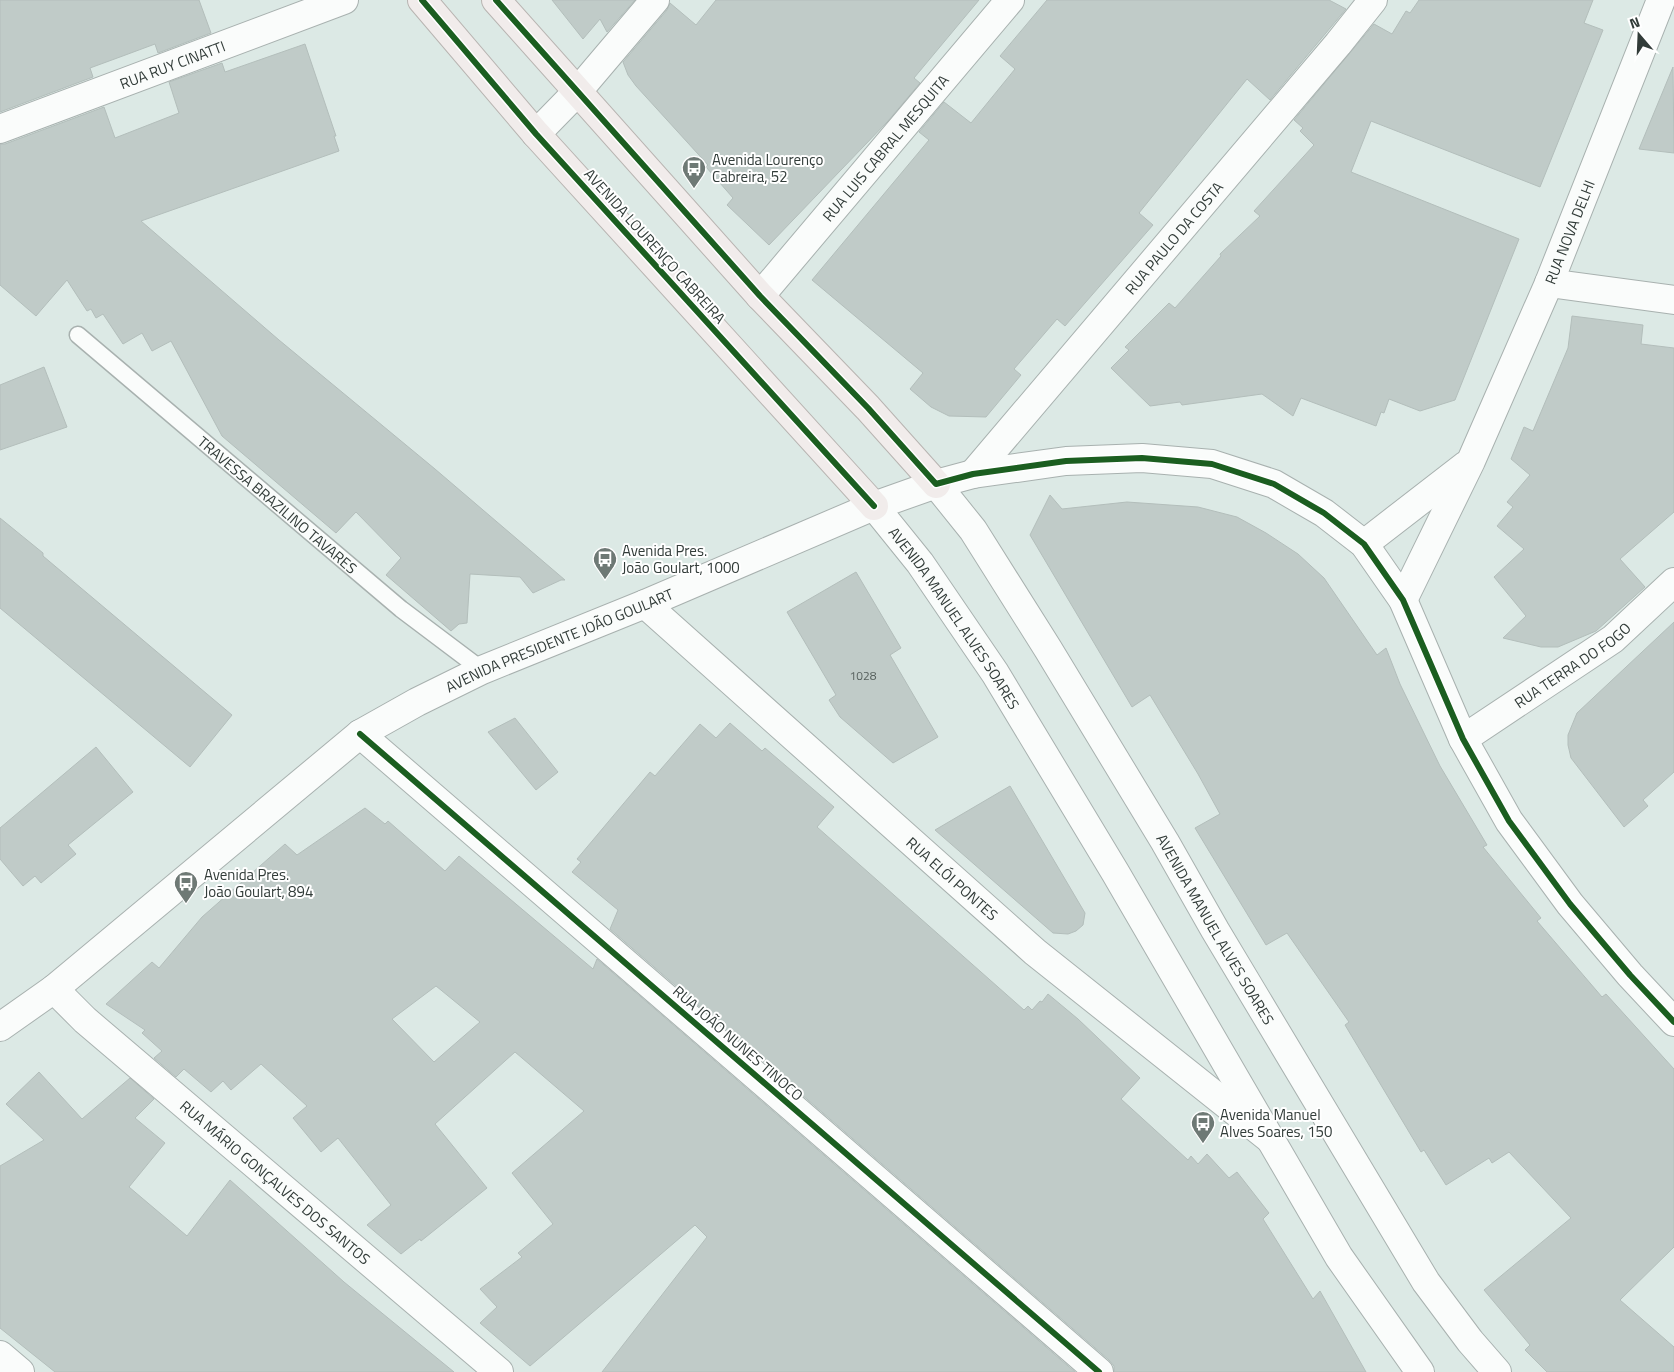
<svg xmlns="http://www.w3.org/2000/svg" width="1674" height="1372" font-family="'Titillium Web',sans-serif">
<style>
.building{fill:#c0cbc8;stroke:#b3bebb;fill-rule:evenodd}
.lines{fill:none;stroke-linecap:round;stroke-linejoin:round}
.service-casing{stroke:#a8b1af;stroke-width:19}
.minor-casing{stroke:#a8b1af;stroke-width:30}
.tertiary-casing{stroke:#a8b1af;stroke-width:30}
.secondary-casing{stroke:#a8b1af;stroke-width:30}
.primary-casing{stroke:#b8b4b1;stroke-width:30}
.service{stroke:#fafcfb;stroke-width:16}
.minor{stroke:#fafcfb;stroke-width:28}
.tertiary{stroke:#fafcfb;stroke-width:28}
.secondary{stroke:#fafcfb;stroke-width:28}
.primary{stroke:#f1eceb;stroke-width:28}
.cycleway-casing{stroke:#fff;stroke-width:9}
.cycleway{stroke:#1b5e20;stroke-width:6}
.labels{text-anchor:middle;dominant-baseline:central;stroke-width:4;stroke-linejoin:round;paint-order:stroke}
.number-label{font-size:12px;fill:#56605d}
.street-label{font-size:15px;fill:#323c39;stroke:#fff}
.poi-label{font-size:15px;fill:#323c39;stroke:#fff;text-anchor:start}
</style>
<rect width="100%" height="100%" fill="#dce9e5"/>
<!-- building -->
<path class="building" d="M 0,0 L 199,0 L 211,33 L 158,53 L 155,44 L 120,57 L 90,68 L 93,77 L 0,112 Z
M 552,0 L 635,0 L 607,32 L 600,19 L 583,39 Z
M 716,0 L 979,0 L 914,78 L 920,83 L 888,121 L 769,245 L 727,205 L 733,198 L 706,167 L 708,165 L 636,86 L 628,75 L 623,62 L 667,10 L 670,3 L 696,25 Z
M 1047,0 L 1329,0 L 1346,9 L 1270,100 L 1247,79 L 1139,213 L 1153,225 L 1065,326 L 1057,319 L 1014,369 L 1021,375 L 986,417 L 949,416 L 931,407 L 910,389 L 923,373 L 812,280 L 929,140 L 919,132 L 944,102 L 971,123 L 1015,69 L 1000,56 Z
M 1419,0 L 1593,0 L 1584,23 L 1603,30 L 1540,187 L 1371,121 L 1351,172 L 1519,239 L 1455,400 L 1420,411 L 1389,399 L 1384,413 L 1381,412 L 1376,426 L 1301,398 L 1293,416 L 1262,394 L 1182,405 L 1180,402 L 1150,406 L 1111,368 L 1129,350 L 1125,347 L 1169,303 L 1175,308 L 1221,256 L 1220,254 L 1260,216 L 1254,211 L 1314,145 L 1300,131 L 1303,128 L 1294,120 L 1374,24 L 1392,34 L 1406,11 L 1410,13 Z
M 305,44 L 336,136 L 334,136 L 339,151 L 141,221 L 279,340 L 435,469 L 565,580 L 561,580 L 533,593 L 520,577 L 470,574 L 467,623 L 459,624 L 451,631 L 386,575 L 401,558 L 356,512 L 336,533 L 222,436 L 171,341 L 152,351 L 142,333 L 123,344 L 103,314 L 96,318 L 91,309 L 87,311 L 67,280 L 36,316 L 0,285 L 0,144 L 5,144 L 104,107 L 115,138 L 179,113 L 169,82 L 222,63 L 225,72 Z
M 1673,67 L 1674,153 L 1639,149 Z
M 1572,316 L 1643,325 L 1641,344 L 1674,348 L 1674,512 L 1620,559 L 1645,587 L 1596,631 L 1558,647 L 1541,647 L 1503,638 L 1526,616 L 1494,577 L 1524,549 L 1497,526 L 1513,507 L 1507,502 L 1530,475 L 1511,459 L 1524,427 L 1533,431 L 1568,348 Z
M 44,367 L 67,427 L 0,450 L 0,385 Z
M 1050,495 L 1062,509 L 1127,502 L 1198,507 L 1237,517 L 1266,533 L 1298,554 L 1324,578 L 1377,655 L 1386,648 L 1400,684 L 1440,766 L 1487,845 L 1483,847 L 1541,918 L 1537,921 L 1602,997 L 1606,994 L 1674,1069 L 1674,1247 L 1620,1300 L 1674,1347 L 1674,1372 L 1547,1372 L 1525,1350 L 1530,1345 L 1484,1290 L 1571,1218 L 1509,1152 L 1492,1163 L 1489,1158 L 1446,1185 L 1424,1150 L 1421,1152 L 1345,1025 L 1349,1022 L 1287,933 L 1266,945 L 1195,828 L 1220,814 L 1198,774 L 1150,695 L 1132,707 L 1030,535 Z
M 0,518 L 43,553 L 43,556 L 232,715 L 190,767 L 0,608 Z
M 856,572 L 901,648 L 890,655 L 938,737 L 893,763 L 840,717 L 829,700 L 836,695 L 787,612 Z
M 1674,622 L 1674,772 L 1643,800 L 1648,806 L 1624,827 L 1571,758 L 1568,745 L 1568,735 L 1577,713 Z
M 515,718 L 558,772 L 536,790 L 488,732 Z
M 730,723 L 762,751 L 765,748 L 834,807 L 817,827 L 1024,1010 L 1028,1006 L 1032,1010 L 1040,1001 L 1042,1002 L 1048,994 L 1078,1019 L 1140,1078 L 1121,1099 L 1188,1160 L 1191,1156 L 1198,1164 L 1207,1154 L 1229,1178 L 1237,1172 L 1269,1213 L 1263,1219 L 1313,1299 L 1320,1291 L 1366,1372 L 1114,1372 L 1114,1366 L 1109,1360 L 610,929 L 618,910 L 572,872 L 581,862 L 577,859 L 650,772 L 655,776 L 700,724 L 716,738 Z
M 96,747 L 133,792 L 68,845 L 76,854 L 41,883 L 35,876 L 23,886 L 0,859 L 0,828 Z
M 1010,786 L 1085,913 L 1083,925 L 1076,931 L 1068,934 L 1053,933 L 935,830 Z
M 365,808 L 385,824 L 388,821 L 445,871 L 459,856 L 593,969 L 597,959 L 1075,1372 L 602,1372 L 707,1237 L 695,1225 L 530,1366 L 480,1323 L 497,1307 L 480,1289 L 522,1257 L 518,1253 L 553,1224 L 512,1173 L 584,1111 L 515,1052 L 435,1124 L 487,1188 L 421,1241 L 420,1239 L 401,1254 L 367,1225 L 391,1205 L 338,1138 L 321,1152 L 293,1118 L 307,1106 L 261,1064 L 231,1090 L 223,1081 L 211,1092 L 184,1069 L 176,1077 L 154,1058 L 162,1051 L 142,1033 L 145,1030 L 106,1004 L 152,962 L 159,968 L 202,917 L 285,844 L 297,855 ZM 436,986 L 480,1022 L 434,1062 L 392,1019 Z
M 39,1072 L 82,1119 L 130,1078 L 154,1099 L 135,1118 L 165,1143 L 129,1187 L 187,1236 L 230,1180 L 344,1282 L 454,1372 L 55,1372 L 0,1328 L 0,1166 L 44,1140 L 6,1104 Z"/>
<g class="lines">
<!-- service casing -->
<g class="service-casing">
<g id="service">
<path id="s1" d="M 78,335 L 401,609 L 482,670"/>
</g>
</g>
<!-- minor casing -->
<g class="minor-casing">
<g id="minor">
<path id="s2" d="M 0,129 L 344,0"/>
<path d="M 536,134 L 577,92 L 655,0"/>
<path d="M 1549,283 L 1674,300"/>
<path id="s3" d="M 760,296 L 1010,0"/>
<path id="s4" d="M 973,474 L 1338,44 L 1373,0"/>
<path d="M 1364,544 L 1466,465"/>
<path id="s5" d="M 1403,600 L 1471,461 L 1549,283 L 1661,0"/>
<path id="s6" d="M 645,604 L 1035,952 L 1270,1139"/>
<path d="M 360,734 L 1099,1372"/>
<path id="s7" d="M 1463,739 L 1613,639 L 1674,582"/>
<path id="s8" d="M 54,989 L 85,1020 L 499,1372"/>
<path d="M 0,1355 L 20,1372"/>
</g>
</g>
<!-- tertiary casing -->
<g class="tertiary-casing">
<path id="tertiary" d="M 936,484 L 973,474 L 1066,461 L 1142,458 L 1212,464 L 1274,484 L 1324,513 L 1364,544 L 1403,600 L 1463,739 L 1509,821 L 1570,904 L 1630,975 L 1674,1022"/>
</g>
<!-- secondary casing -->
<g class="secondary-casing">
<g id="secondary">
<path id="s9" d="M 874,506 L 920,563 L 995,673 L 1115,872 L 1339,1257 L 1420,1372"/>
<path id="s10" d="M 0,1027 L 54,989 L 360,734 L 417,702 L 482,670 L 645,604 L 874,506 L 936,484 L 973,530 L 1048,649 L 1165,842 L 1215,930 L 1426,1282 L 1470,1341 L 1497,1372"/>
</g>
</g>
<!-- primary casing -->
<g class="primary-casing">
<path id="primary" d="M 422,0 L 536,134 L 874,506
M 496,0 L 760,296 L 868,408 L 936,484"/>
</g>
<!-- service -->
<use href="#service" class="service"/>
<!-- minor -->
<use href="#minor" class="minor"/>
<!-- tertiary -->
<use href="#tertiary" class="tertiary"/>
<!-- secondary -->
<use href="#secondary" class="secondary"/>
<!-- primary -->
<use href="#primary" class="primary"/>
<!-- cycleway casing -->
<g class="cycleway-casing">
<path id="cycleway" d="M 422,0 L 536,134 L 874,506
M 496,0 L 760,296 L 868,408 L 936,484 L 973,474 L 1066,461 L 1142,458 L 1212,464 L 1274,484 L 1324,513 L 1364,544 L 1403,600 L 1463,739 L 1509,821 L 1570,904 L 1630,975 L 1674,1022
M 360,734 L 1099,1372"/>
</g>
<!-- cycleway -->
<use href="#cycleway" class="cycleway"/>
</g>
<!-- icons -->
<defs>
<g id="bus-pin" transform="scale(1.25)"><path d="M0 17L-7.5 6A9.5 9.5 0 1 1 7.5 6Z" fill="#6e7975" stroke="#fff"/><path d="M-5-6H5V4H4V6H2V4H-2V6H-4V4H-5ZM-3.5-4V0h7V-4ZM-3.5 1.2v1.5H-2V1.2ZM2 1.2v1.5H3.5V1.2Z" fill="#fff"/></g>
</defs>
<g fill-rule="evenodd">
<use href="#bus-pin" x="694" y="168"/>
<use href="#bus-pin" x="605" y="559"/>
<use href="#bus-pin" x="186" y="883"/>
<use href="#bus-pin" x="1203" y="1123"/>
</g>
<g class="labels">
<!-- number labels -->
<g class="number-label">
<text x="863" y="675">1028</text>
</g>
<!-- street labels -->
<g class="street-label">
<text stroke="none"><textPath href="#s2" startOffset="184">RUA RUY CINATTI</textPath></text>
<text stroke="none"><textPath href="#s3" startOffset="194">RUA LUIS CABRAL MESQUITA</textPath></text>
<text stroke="none"><textPath href="#s5" startOffset="404">RUA NOVA DELHI</textPath></text>
<text stroke="none"><textPath href="#s4" startOffset="310">RUA PAULO DA COSTA</textPath></text>
<text transform="translate(655 246) rotate(48)">AVENIDA LOURENÇO CABREIRA</text>
<text stroke="none"><textPath href="#s1" startOffset="262">TRAVESSA BRAZILINO TAVARES</textPath></text>
<text stroke="none"><textPath href="#s9" startOffset="138">AVENIDA MANUEL ALVES SOARES</textPath></text>
<text stroke="none"><textPath href="#s10" startOffset="685">AVENIDA PRESIDENTE JOÃO GOULART</textPath></text>
<text stroke="none"><textPath href="#s7" startOffset="132">RUA TERRA DO FOGO</textPath></text>
<text stroke="none"><textPath href="#s6" startOffset="412">RUA ELÓI PONTES</textPath></text>
<text stroke="none"><textPath href="#s10" startOffset="1619">AVENIDA MANUEL ALVES SOARES</textPath></text>
<text transform="translate(738 1043) rotate(41)">RUA JOÃO NUNES TINOCO</text>
<text stroke="none"><textPath href="#s8" startOffset="294">RUA MÁRIO GONÇALVES DOS SANTOS</textPath></text>
</g>
<!-- poi labels -->
<g class="poi-label">
<text x="712" y="159">Avenida Lourenço<tspan x="712" dy="17">Cabreira, 52</tspan></text>
<text x="622" y="550">Avenida Pres.<tspan x="622" dy="17">João Goulart, 1000</tspan></text>
<text x="204" y="874">Avenida Pres.<tspan x="204" dy="17">João Goulart, 894</tspan></text>
<text x="1220" y="1114">Avenida Manuel<tspan x="1220" dy="17">Alves Soares, 150</tspan></text>
</g>
</g>
<!-- north arrow -->
<g transform="translate(1639 35) rotate(341)" stroke="#ffffff" stroke-width="4" paint-order="stroke">
<path d="M0-4L9 19L0 12L-9 19Z" fill="#323c39"/>
<text y="-8" font-size="14" font-weight="bold" text-anchor="middle" fill="#323c39">N</text>
</g>
</svg>
